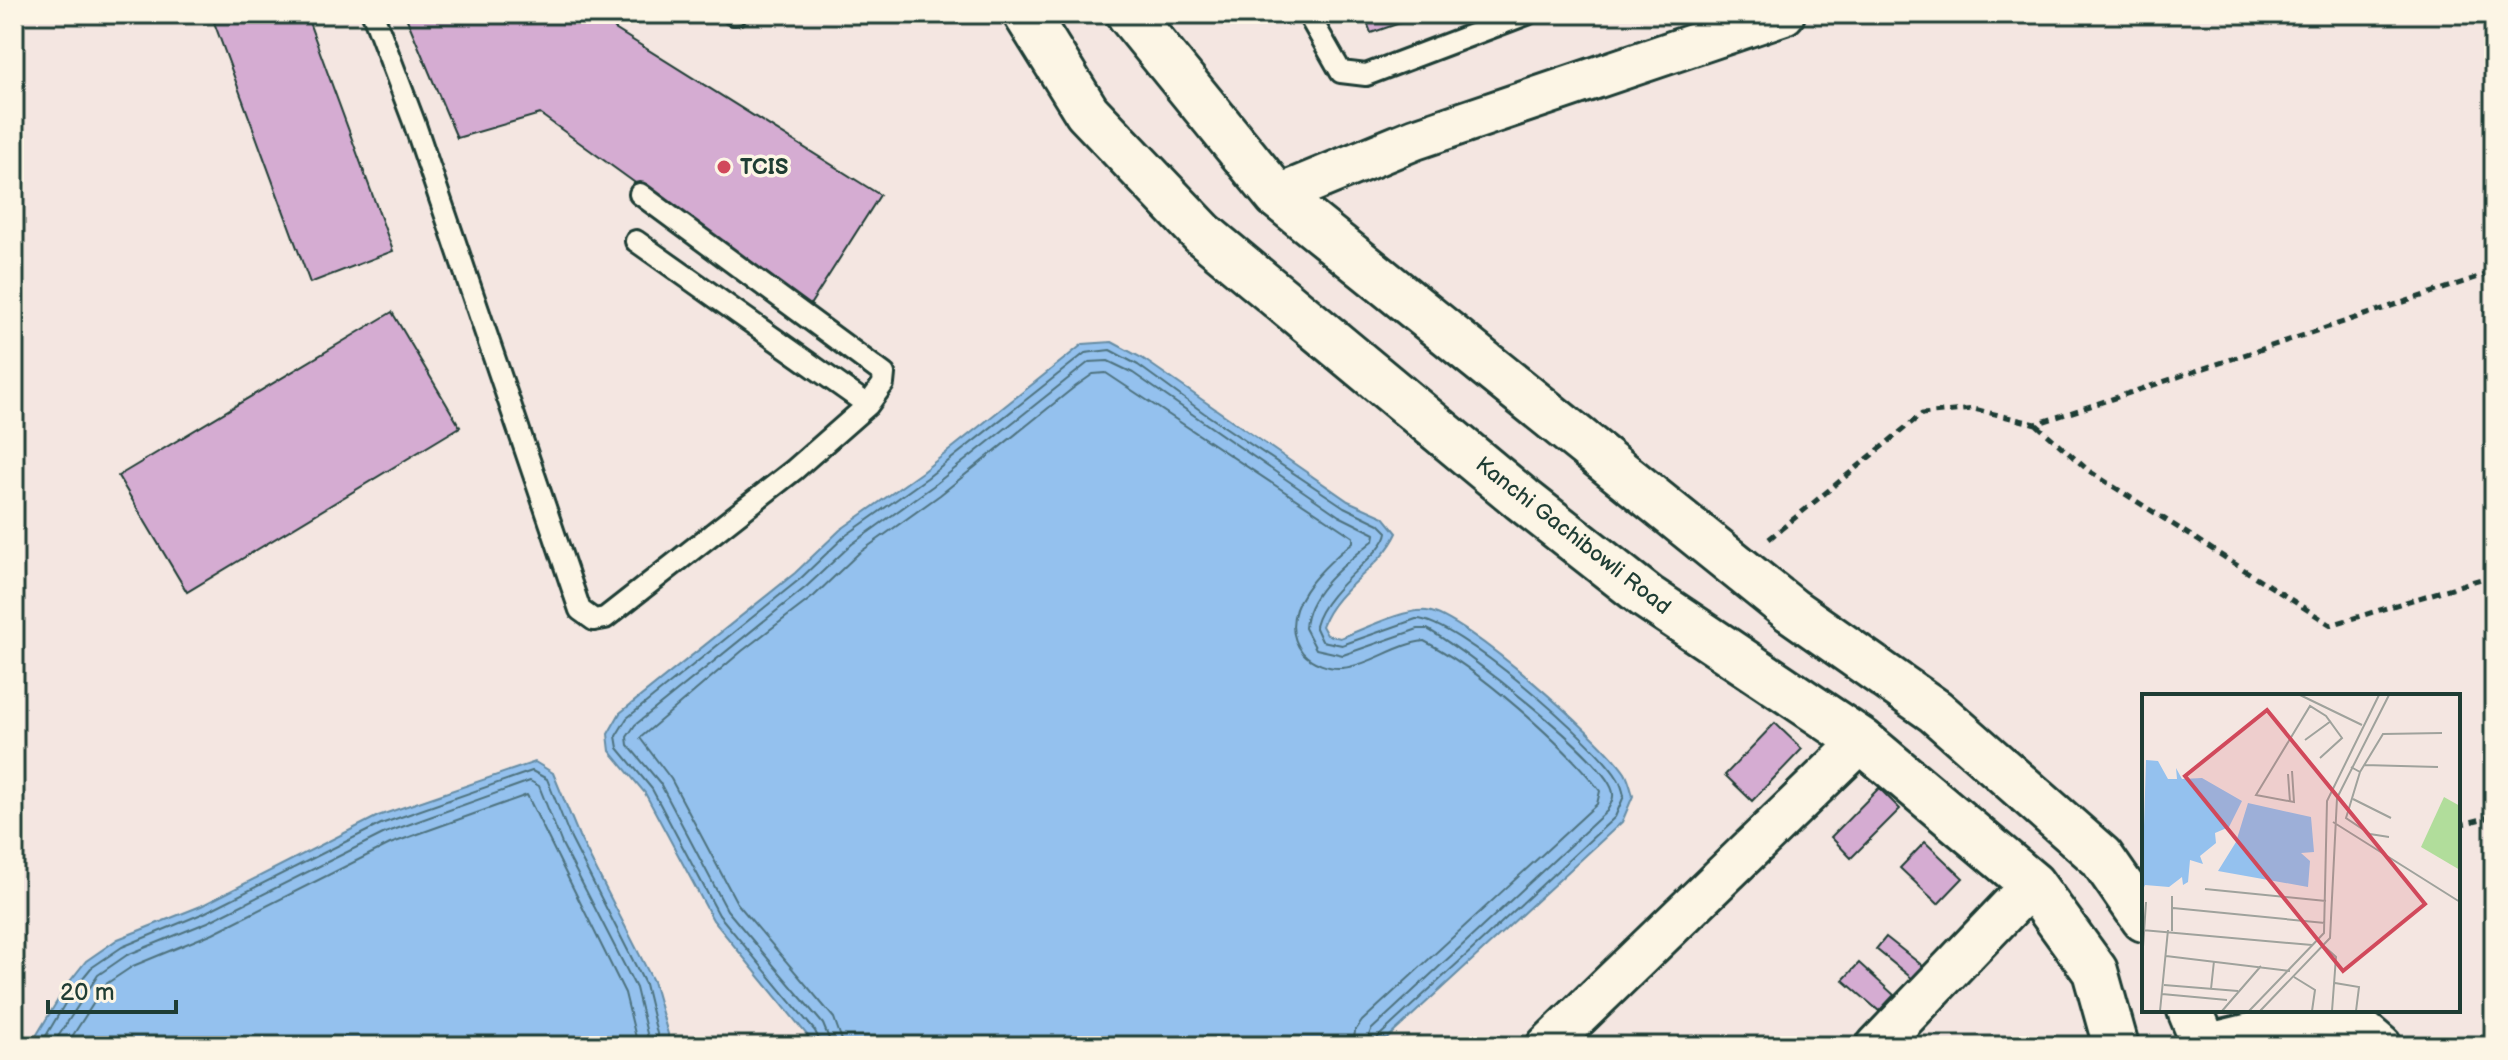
<svg xmlns="http://www.w3.org/2000/svg" width="2508" height="1060" font-family="'Balsamiq Sans',sans-serif">
<style>
.water{fill:#94c1ee;stroke:#658ca4;stroke-width:2}
.lines{fill:none;stroke-linecap:round;stroke-linejoin:round}
.shore{stroke:#4e727e;stroke-width:2}
.building{fill:#d5acd2;stroke:#1f3d34;stroke-width:2}
.lane-casing{stroke:#1f3d34;stroke-width:26}
.street-casing{stroke:#1f3d34;stroke-width:46}
.secondary-casing{stroke:#1f3d34;stroke-width:50}
.path{stroke:#1f3d34;stroke-width:5;stroke-dasharray:8 6;stroke-linecap:butt}
.lane{stroke:#fcf5e5;stroke-width:20}
.street{stroke:#fcf5e5;stroke-width:40}
.secondary{stroke:#fcf5e5;stroke-width:44}
.poi-dot{fill:#d1495b;stroke:#fcf5e5;stroke-width:3}
.labels{text-anchor:middle;dominant-baseline:central;stroke-width:7;stroke-linejoin:round;paint-order:stroke}
.poi-label{font-size:22px;font-weight:bold;fill:#1f3d34;stroke:#fcf5e5;text-anchor:start}
.street-label{font-size:22px;fill:#1f3d34;stroke:#fcf5e5}
.inset-road{fill:none;stroke:#9fa29c;stroke-width:2}
.view{fill:#d1495b;fill-opacity:0.15;stroke:#d1495b;stroke-width:4}
.inset-edge{fill:none;stroke:#1f3d34;stroke-width:4}
</style>
<rect width="100%" height="100%" fill="#f4e6e1"/>
<filter id="ink" filterUnits="userSpaceOnUse"><feTurbulence type="fractalNoise" baseFrequency=".0125" numOctaves="2"/><feDisplacementMap in="SourceGraphic" scale="16" xChannelSelector="R" yChannelSelector="G"/><feConvolveMatrix kernelMatrix="1 2 1 2 8 2 1 2 1" color-interpolation-filters="sRGB"/></filter>
<g filter="url(#ink)">
<!-- water -->
<path class="water" d="M 1112,342 L 1142,358 L 1348,501 L 1384,517 L 1397,533 C 1380,570 1337,586 1322,626 L 1327,635 L 1340,638 C 1362,630 1405,608 1427,611 C 1464,615 1603,740 1625,773 C 1629,780 1631,789 1633,796 L 1622,822 L 1379,1046 L 816,1046 L 713,920 L 645,793 L 610,751 L 608,734 L 620,713 L 795,573 L 840,530 L 922,472 L 1083,344 Z
M 535,762 L 553,773 L 579,836 L 653,981 L 668,1034 L 668,1046 L 30,1046 L 67,985 L 86,961 L 118,939 L 201,906 L 378,816 Z"/>
<g class="lines">
<!-- shore -->
<path class="shore" d="M 40,1046 L 73,990 L 91,968 L 122,947 L 204,913 L 381,824 L 532,771 L 547,779 L 571,839 L 645,984 L 660,1046
M 52,1046 L 98,975 L 127,955 L 208,922 L 385,833 L 530,781 L 539,786 L 562,844 L 636,988 L 650,1046
M 66,1046 L 106,984 L 133,966 L 213,933 L 390,844 L 527,795 L 625,993 L 638,1046
M 822,1046 L 815,1031 L 719,915 L 652,789 L 618,748 L 616,736 L 627,718 L 800,579 L 845,536 L 927,478 L 1085,353 L 1110,350 L 1138,365 L 1204,413 L 1344,507 L 1379,524 L 1387,532 C 1385,554 1325,587 1315,626 L 1322,641 L 1342,645 L 1416,619 C 1454,618 1598,744 1618,779 C 1621,784 1623,791 1624,796 L 1615,817 L 1378,1037 L 1375,1046
M 832,1046 L 823,1024 L 727,910 L 660,783 L 628,745 L 627,737 L 635,725 L 806,587 L 852,544 L 933,486 L 1089,362 L 1108,361 L 1133,373 L 1339,516 L 1375,534 L 1374,540 C 1348,562 1307,591 1305,628 L 1316,649 L 1343,655 L 1418,629 L 1427,629 C 1458,645 1612,763 1613,794 C 1614,800 1609,807 1607,811 L 1371,1030 L 1365,1046
M 844,1046 L 834,1018 L 737,903 L 671,779 L 640,738 L 742,651 L 814,596 L 859,553 L 940,495 L 1072,389 L 1093,374 L 1106,373 L 1353,537 L 1353,542 C 1324,566 1271,612 1303,653 C 1312,663 1329,669 1342,668 C 1371,665 1396,644 1424,641 C 1476,667 1564,744 1600,791 L 1597,804 L 1362,1021 L 1355,1031 L 1353,1046"/>
</g>
<!-- building -->
<path class="building" d="M 211,14 L 306,14 L 393,251 L 310,283 Z
M 413,14 L 607,14 L 615,29 L 880,195 L 808,308 L 540,114 L 457,138 L 406,17 Z
M 1364,14 L 1426,14 L 1371,33 Z
M 392,312 L 460,427 L 187,592 L 118,476 Z
M 1775,723 L 1802,749 L 1752,801 L 1725,775 Z
M 1879,788 L 1900,809 L 1851,858 L 1831,837 Z
M 1925,842 L 1963,878 L 1938,904 L 1900,868 Z
M 1886,937 L 1924,967 L 1914,980 L 1876,949 Z
M 1859,963 L 1894,995 L 1879,1011 L 1843,980 Z"/>
<g class="lines">
<!-- lane casing -->
<g class="lane-casing">
<path id="lane" d="M 373,14 L 414,122 L 580,610 L 594,620 L 605,618 L 794,470 L 868,405 L 883,384 L 884,374 L 640,194
M 733,14 L 736,14
M 1308,14 L 1341,72 L 1366,75 L 1527,14
M 636,241 L 868,405"/>
</g>
<!-- street casing -->
<g class="street-casing">
<path id="street" d="M 1277,196 L 1415,139 L 1784,14
M 2205,1045 L 2280,1027 L 2354,1023 L 2381,1046
M 1547,1046 L 1862,741
M 1877,1046 L 2032,884"/>
</g>
<!-- secondary casing -->
<g class="secondary-casing">
<path id="secondary" d="M 1026,14 L 1087,112 L 1203,234 L 1522,499 L 1647,597 L 1862,741 L 2032,884 L 2095,971 L 2116,1046
M 1129,14 L 1277,196 L 1791,610 L 1935,711 L 2101,857 L 2144,919
M 2190,1010 L 2205,1046"/>
</g>
<!-- path -->
<path class="path" d="M 2037,425 L 2089,471 L 2331,625 L 2494,575
M 1769,539 L 1922,414 L 1974,409 L 2036,424 L 2494,272
M 2458,825 L 2494,816"/>
<!-- lane -->
<use href="#lane" class="lane"/>
<!-- street -->
<use href="#street" class="street"/>
<!-- secondary -->
<use href="#secondary" class="secondary"/>
</g>
</g>
<!-- markers -->
<circle class="poi-dot" cx="724" cy="167" r="8"/>
<g class="labels">
<!-- poi labels -->
<g class="poi-label">
<text x="740" y="167">TCIS</text>
</g>
<!-- street labels -->
<g class="street-label">
<text transform="translate(1573 536) rotate(38)">Kanchi Gachibowli Road</text>
</g>
</g>
<!-- overview -->
<g transform="translate(2142 694)">
<rect width="318" height="318" fill="#f4e6e1"/>
<path d="M 302,103 L 318,112 L 318,176 L 279,153 Z" fill="#b1dd9b"/>
<path d="M 4,66 L 16,67 L 26,85 L 35,85 L 34,74 L 40,85 L 60,84 L 100,107 L 87,133 L 73,139 L 74,149 L 58,162 L 61,170 L 48,166 L 46,188 L 41,191 L 40,183 L 27,193 L 3,191 L 0,198 ZM 106,109 L 169,123 L 172,158 L 159,159 L 168,167 L 166,193 L 76,177 L 94,148 Z" fill="#94c1ee"/>
<path class="inset-road" d="M 158,1 L 220,31M 163,46 L 189,27M 222,71 L 296,73M 209,73 L 218,78 L 241,40 L 300,39M 150,77 L 152,108 L 114,101 L 168,12 L 184,22 L 200,44 L 178,64M 218,78 L 204,124 L 228,140 L 247,143M 146,80 L 148,108M 211,105 L 249,124M 191,128 L 318,208M 63,195 L 184,207M 30,202 L 30,237M 31,214 L 183,229M 0,236 L 170,251M 183,253 L 194,263 L 190,317M 24,262 L 148,277M 0,268 L 4,208M 152,283 L 173,296 L 170,317M 193,289 L 217,293 L 214,317M 22,291 L 96,297M 69,295 L 72,267M 20,300 L 85,306M 18,317 L 26,236M 80,317 L 119,272M 107,317 L 182,239 L 185,107 L 237,1M 118,317 L 188,244 L 195,104 L 247,1"/>
<path class="view" d="M 125,16 L 283,210 L 201,277 L 43,82 Z"/>
<rect width="318" height="318" class="inset-edge"/>
</g>
<!-- margin -->
<rect width="2508" height="1060" fill="none" stroke="#fcf5e5" stroke-width="48"/>
<rect x="24" y="24" width="2460" height="1012" fill="none" stroke="#1f3d34" stroke-width="3" filter="url(#ink)"/>
<!-- scale -->
<path d="M48 1000v12h128v-12" fill="none" stroke="#1f3d34" stroke-width="4"/>
<text x="60" y="1000" font-size="24" fill="#1f3d34" stroke="#fcf5e5" stroke-width="6" paint-order="stroke">20 m</text>
</svg>
